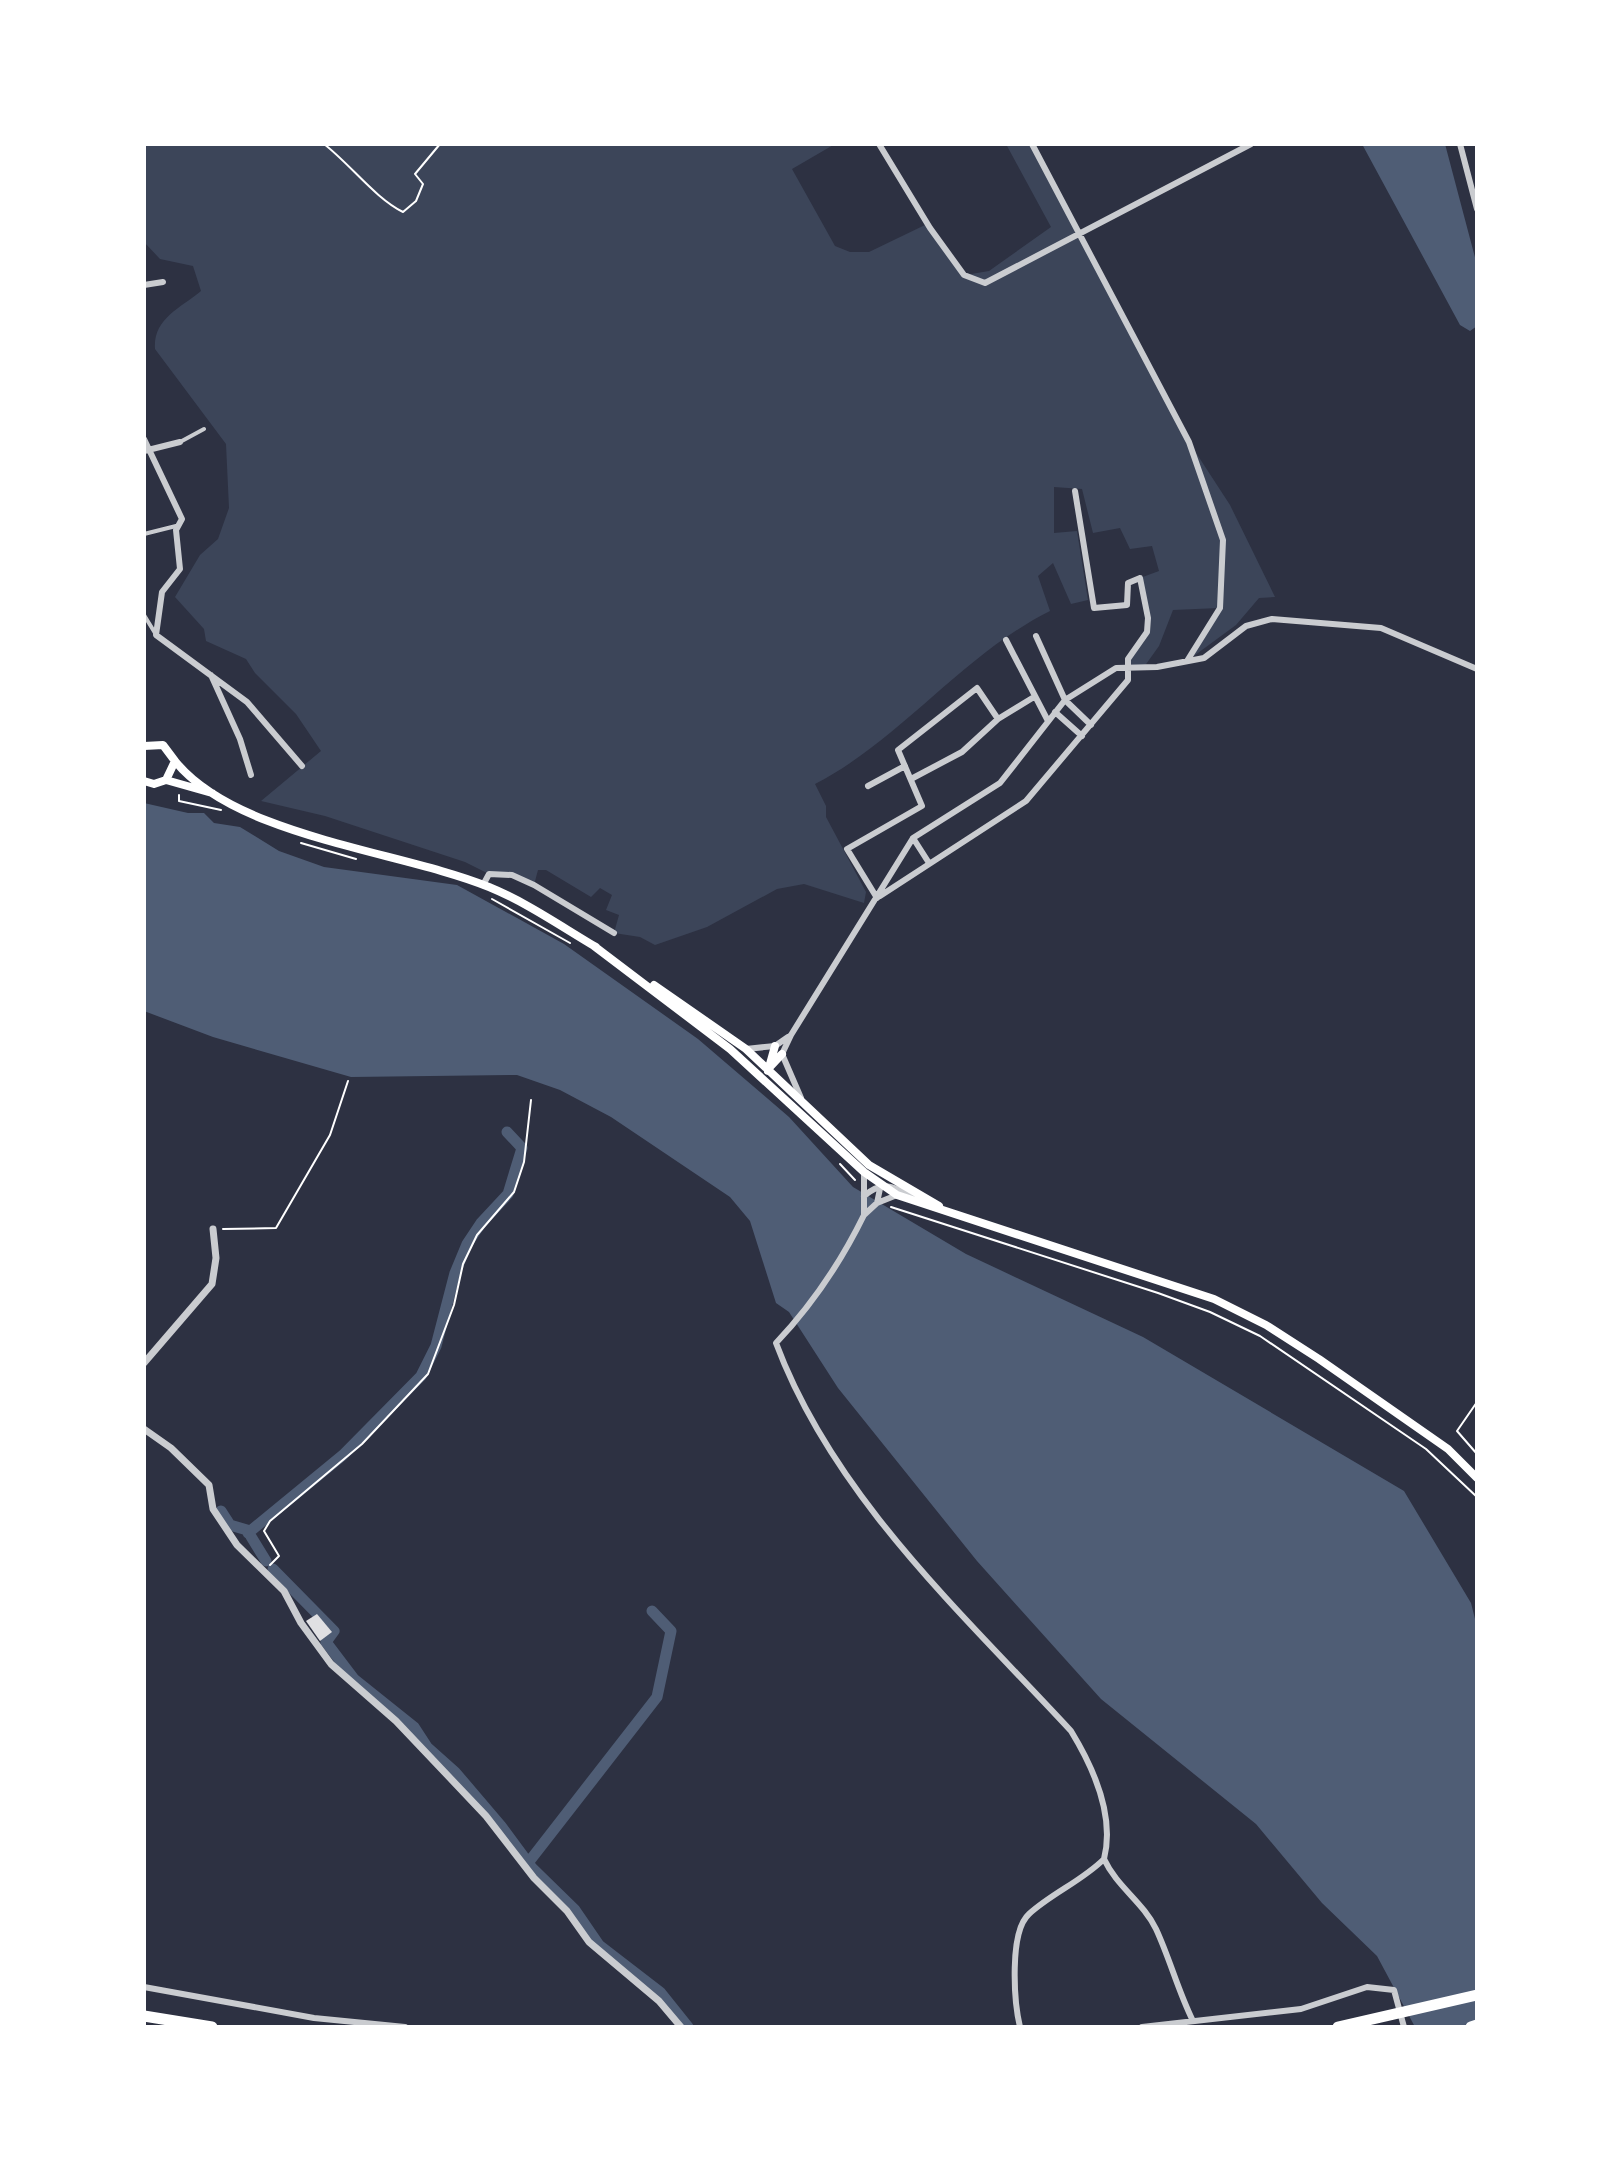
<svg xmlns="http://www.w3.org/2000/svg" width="1621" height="2171" font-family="Signika,sans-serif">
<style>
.green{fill:#3c4559}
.water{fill:#4f5d75}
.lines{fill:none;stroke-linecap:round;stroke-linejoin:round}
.canal{stroke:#4f5d75;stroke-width:11}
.building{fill:#e0e0e3}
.path{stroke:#fff;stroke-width:2}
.pedestrian{stroke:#caccd0;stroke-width:4}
.minor{stroke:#caccd0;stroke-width:6}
.tertiary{stroke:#caccd0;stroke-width:7}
.secondary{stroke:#fff;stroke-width:8}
.motorway{stroke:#fff;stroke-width:11}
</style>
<rect width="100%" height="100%" fill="#2d3142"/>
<!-- green -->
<path class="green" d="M 144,144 L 835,144 L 792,169 L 835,246 L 850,252 L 869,252 L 925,225 L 965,275 L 989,271 L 1051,227 L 1006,144 L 1032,144 L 1189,442 L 1230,505 L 1275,597 L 1259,598 L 1236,625 L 1187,661 L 1219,608 L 1173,610 L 1159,646 L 1144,667 L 1130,668 L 1128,659 L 1147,632 L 1140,578 L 1159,571 L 1152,546 L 1130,549 L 1120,528 L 1093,533 L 1082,489 L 1054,487 L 1054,533 L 1077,531 L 1088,600 L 1071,604 L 1053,563 L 1038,576 L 1050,611 C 962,655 902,739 815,784 L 826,806 L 826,817 L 866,892 L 864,903 L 804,884 L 777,889 L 707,927 L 655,945 L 640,937 L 614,933 L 619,915 L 606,910 L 612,895 L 600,888 L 591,897 L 546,870 L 538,870 L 534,885 L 512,875 L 489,874 L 465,862 L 325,816 L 261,801 L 321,751 L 296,714 L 255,673 L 246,659 L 206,641 L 204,629 L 175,597 L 200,555 L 218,539 L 229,508 L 226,444 L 155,349 C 153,319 179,309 201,291 L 193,266 L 160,259 L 144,242 Z"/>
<!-- water -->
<path class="water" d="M 1362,144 L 1445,144 L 1477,265 L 1477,326 L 1470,331 L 1460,325 Z
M 144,803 L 188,813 L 204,813 L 214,823 L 240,827 L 279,851 L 324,867 L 457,885 L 564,944 L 698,1039 L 789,1117 L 853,1187 L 966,1254 L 1143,1337 L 1404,1491 L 1471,1603 L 1477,1627 L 1477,2027 L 1415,2027 L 1377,1956 L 1322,1903 L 1256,1824 L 1101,1699 L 977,1561 L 838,1388 L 789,1312 L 776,1303 L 750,1221 L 730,1197 L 611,1117 L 560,1090 L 517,1075 L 351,1077 L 213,1037 L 144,1011 Z"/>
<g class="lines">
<!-- canal -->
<path class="canal" d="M 221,1511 L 230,1525 L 247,1530 L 266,1561
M 248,1533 L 343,1455 L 421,1376 L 436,1346 L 455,1273 L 467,1244 L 481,1223 L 508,1194 L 522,1148 L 507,1132
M 273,1569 L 334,1631 L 326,1642 L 354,1679 L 414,1727 L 427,1747 L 455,1772 L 501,1826 L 532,1868 L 575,1910 L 599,1945 L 660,1992 L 688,2027
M 528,1863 L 657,1697 L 671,1631 L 652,1611"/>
</g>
<!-- building -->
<path class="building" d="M 317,1614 L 332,1632 L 320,1641 L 306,1621 Z"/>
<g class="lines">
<!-- path -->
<path class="path" d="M 324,144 C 351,165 375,198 403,212 L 416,201 L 423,184 L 415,174 L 440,144
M 179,795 L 179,801 L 221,810
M 301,843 L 356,859
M 492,899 L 570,943
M 840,1164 L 855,1180
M 891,1207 L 1158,1293 L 1210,1312 L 1260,1336 L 1426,1449 L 1477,1497
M 223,1229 L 276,1228 L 330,1135 L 348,1081
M 1477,1402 L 1457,1431 L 1477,1454
M 270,1565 L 279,1556 L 264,1531 L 270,1521 L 362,1444 L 428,1374 L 454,1305 L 463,1264 L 477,1235 L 514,1192 L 524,1162 L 531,1100"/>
<!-- pedestrian -->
<path class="pedestrian" d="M 180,442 L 204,429
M 144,534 L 176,526
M 144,615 L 155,633"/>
<!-- minor -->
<path class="minor" d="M 879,144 L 930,228 L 964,275 L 985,283 L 1251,144
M 1032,144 L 1189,442 L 1223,540 L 1220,608 L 1187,661
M 1460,144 L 1477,209
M 144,285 L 163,282
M 144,439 L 182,519 L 176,530 L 180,569 L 162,592 L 156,635 L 247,702 L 302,766
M 144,451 L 180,442
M 1036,636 L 1065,700 L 1091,725
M 1006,640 L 1048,721
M 211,675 L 240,739 L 251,775
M 1055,712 L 1082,736
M 911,779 L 962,752 L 998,719 L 1034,697
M 868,786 L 905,766
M 913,838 L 929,863
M 483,885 L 489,874 L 512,875 L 534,885 L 614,933
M 880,896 L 1026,801 L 1128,680 L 1128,659 L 1147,632 L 1148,618 L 1140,578 L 1128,583 L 1127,605 L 1094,608 L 1075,491
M 877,898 L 847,849 L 922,806 L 898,750 L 977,688 L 998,719
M 746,1049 L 775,1046 L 788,1037
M 801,1098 L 782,1054 L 791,1035 L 913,838 L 1000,783 L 1065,700 L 1116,668 L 1157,667 L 1204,658 L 1246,626 L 1272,619 L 1381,628 L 1477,669
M 864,1172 L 864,1215 L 877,1203 L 897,1195
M 864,1196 C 887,1177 894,1191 917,1196
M 877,1203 L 881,1184
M 864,1215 C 841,1262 812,1305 776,1343 C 833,1496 962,1613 1071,1731 C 1093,1767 1115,1816 1104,1859 C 1082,1881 1052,1893 1029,1914 C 1009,1932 1014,2002 1020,2027
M 1104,1859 C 1117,1887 1143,1902 1156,1929 C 1170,1959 1178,1991 1193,2021
M 144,1987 L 314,2018 L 405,2027
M 1142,2027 L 1301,2009 L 1367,1987 L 1394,1990 L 1404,2027"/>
<!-- tertiary -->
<path class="tertiary" d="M 144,1363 L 212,1284 L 216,1258 L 213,1229
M 144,1429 L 171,1448 L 209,1485 L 213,1509 L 237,1545 L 284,1591 L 301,1623 L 331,1664 L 396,1721 L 486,1816 L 534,1878 L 567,1911 L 589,1942 L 659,2001 L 681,2027"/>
<!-- secondary -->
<path class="secondary" d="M 144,746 L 163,745 L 175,761 L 166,780 L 154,784 L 144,781
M 175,761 C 236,837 401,851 489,887 C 526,902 562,927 596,947
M 166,780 L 212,793
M 594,946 L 730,1049 L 864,1172 L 897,1195 L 1214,1299 L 1266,1325 L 1319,1359 L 1448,1449 L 1477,1478
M 654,985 L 746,1049 L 869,1165 L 939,1206
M 768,1069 L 782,1054
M 768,1071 L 775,1046"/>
<!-- motorway -->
<path class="motorway" d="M 144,2016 L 212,2027
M 1338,2027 L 1477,1995
M 1471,2027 L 1477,2025"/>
</g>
<!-- border -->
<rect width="1621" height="2171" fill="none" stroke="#ffffff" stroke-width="292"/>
</svg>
